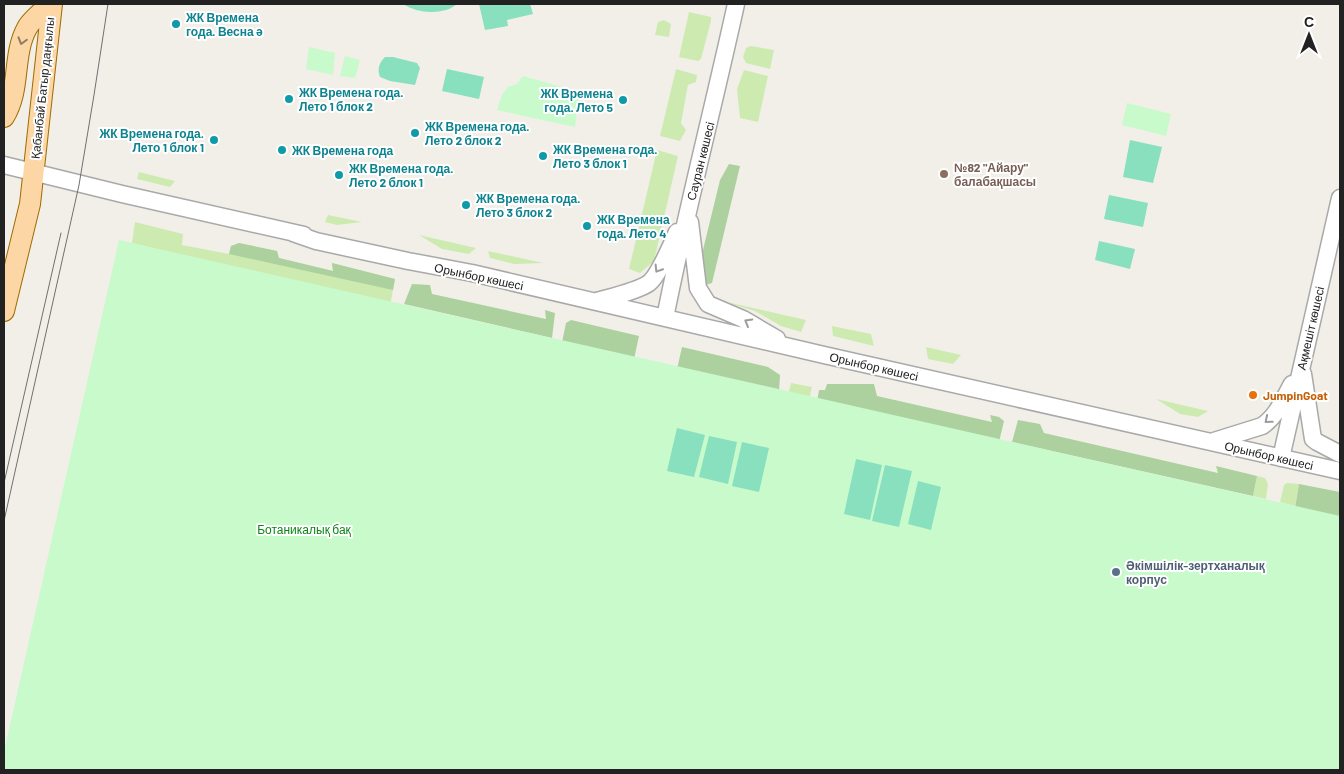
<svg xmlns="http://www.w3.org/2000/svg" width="1344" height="774" font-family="Barlow,sans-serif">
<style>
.grass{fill:#cdebb0}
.forest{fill:#add19e}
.park{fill:#c8facc}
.pitch{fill:#88e0be}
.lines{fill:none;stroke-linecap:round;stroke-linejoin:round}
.minor-casing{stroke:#a9a9a9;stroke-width:19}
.major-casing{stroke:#a06b00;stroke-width:22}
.minor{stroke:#fff;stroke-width:16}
.major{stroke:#fcd6a4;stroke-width:20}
.tram{stroke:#707070;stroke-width:1}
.oneway{stroke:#8f7c63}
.oneway2{stroke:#9c9c9c}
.culture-dot{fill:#0f9aa8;stroke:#fff;stroke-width:2}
.education-dot{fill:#8d6e63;stroke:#fff;stroke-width:2}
.food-dot{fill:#e8710a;stroke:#fff;stroke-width:2}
.service-dot{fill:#5c6f8a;stroke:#fff;stroke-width:2}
.labels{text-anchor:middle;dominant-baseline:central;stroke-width:4;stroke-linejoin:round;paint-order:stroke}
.culture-label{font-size:12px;font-weight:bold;fill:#0d838f;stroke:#fff;text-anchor:start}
.street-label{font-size:12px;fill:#222;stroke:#fff}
.education-label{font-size:12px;font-weight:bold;fill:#785e54;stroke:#fff;text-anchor:start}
.food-label{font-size:12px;font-weight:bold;fill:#c56008;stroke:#fff;text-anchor:start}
.park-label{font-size:12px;fill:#0c8416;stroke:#fff}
.service-label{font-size:12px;font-weight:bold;fill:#4e5e75;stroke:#fff;text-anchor:start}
</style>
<rect width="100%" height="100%" fill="#f2efe9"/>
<!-- grass -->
<path class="grass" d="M 689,12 L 711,17 L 711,21 L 701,59 L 698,61 L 679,57 Z
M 664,20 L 671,24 L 669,37 L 655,35 L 658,22 Z
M 751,46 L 774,50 L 770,69 L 746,63 L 743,57 L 746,48 Z
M 676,69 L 697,75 L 696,82 L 688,85 L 681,123 L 686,130 L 680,141 L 660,136 Z
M 744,70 L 768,76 L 758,122 L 740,118 L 737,89 Z
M 657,150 L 678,156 L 654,261 L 640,273 L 629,269 Z
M 139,172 L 175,181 L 170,187 L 137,179 Z
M 328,215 L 362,222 L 337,225 L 325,222 Z
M 135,222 L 183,234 L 182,245 L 229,254 L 231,246 L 239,243 L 277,251 L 279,258 L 333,271 L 332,263 L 395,279 L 390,306 L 132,243 Z
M 419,235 L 476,248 L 469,254 L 442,249 Z
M 488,251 L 543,263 L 514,264 L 490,258 Z
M 718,300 L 806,320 L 801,332 L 781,326 L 755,311 Z
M 832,326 L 871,334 L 874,346 L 833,336 Z
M 926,347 L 961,355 L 953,364 L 928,359 Z
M 791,383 L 812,387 L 809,400 L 788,395 Z
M 1156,399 L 1208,411 L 1198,417 L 1180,414 Z
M 1257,476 L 1265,478 L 1268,484 L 1266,499 L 1253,496 Z
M 1287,483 L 1299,484 L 1295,506 L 1280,502 L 1284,485 Z"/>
<!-- forest -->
<path class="forest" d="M 729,164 L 740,166 L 712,283 L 703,286 L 701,258 L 720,180 Z
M 239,243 L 277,251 L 279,258 L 333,271 L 332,263 L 395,279 L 393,290 L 229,254 L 231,246 Z
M 412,284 L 430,285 L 432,294 L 546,319 L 545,310 L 555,313 L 552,338 L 404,304 Z
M 571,320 L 639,336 L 633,364 L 561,347 L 566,323 Z
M 682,347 L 768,367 L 780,375 L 779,392 L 677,369 Z
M 827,384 L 874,384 L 877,396 L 992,422 L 990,415 L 999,417 L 1004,421 L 999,442 L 817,402 L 819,390 L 825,390 Z
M 1018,420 L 1040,424 L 1044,433 L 1218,473 L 1216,466 L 1257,476 L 1253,496 L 1012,442 Z
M 1299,484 L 1340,492 L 1340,524 L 1294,514 Z"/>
<!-- park -->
<path class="park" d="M 309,47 L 335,53 L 333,75 L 306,69 Z
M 345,56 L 360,60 L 355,78 L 340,76 Z
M 523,76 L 579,92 L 575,127 L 497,110 L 502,95 L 508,87 L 517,84 Z
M 1127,103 L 1171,114 L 1166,136 L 1122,125 Z
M 119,240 L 1340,516 L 1340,770 L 4,770 L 4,752 Z"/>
<!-- pitch -->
<path class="pitch" d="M 403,4 L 457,4 C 454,6 450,9 446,10 C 432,14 415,12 403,4 Z
M 479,4 L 530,4 L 533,14 L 507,20 L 508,26 L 485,30 Z
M 385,57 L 393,57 L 417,63 L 420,68 L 415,85 L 390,81 L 380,77 C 377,69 379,63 385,57 Z
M 447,69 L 484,77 L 479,99 L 442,91 Z
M 1130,140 L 1162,147 L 1153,183 L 1123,177 Z
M 1109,195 L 1148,203 L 1143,227 L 1104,219 Z
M 1099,241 L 1135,249 L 1130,269 L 1095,260 Z
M 677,428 L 705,435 L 694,477 L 667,471 Z
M 709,436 L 737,442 L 728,484 L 699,477 Z
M 742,442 L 769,448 L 759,492 L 732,486 Z
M 856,459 L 882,465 L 870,520 L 844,514 Z
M 885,465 L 912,471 L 899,527 L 872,521 Z
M 918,481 L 941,487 L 931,530 L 908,524 Z"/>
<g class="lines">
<!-- minor casing -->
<g class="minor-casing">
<path id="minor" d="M 4,165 L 122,194 L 304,235
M 690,222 L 698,288 L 708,304 L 743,319 L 777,339
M 293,233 L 316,241 L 408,261 L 472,273 L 824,355 L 1340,471
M 597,301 C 611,297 638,291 649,283 C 658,276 672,244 677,232
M 665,318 C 686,212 713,109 736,4
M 1303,374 L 1313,439 L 1317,442 L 1340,454
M 1214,441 L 1262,426 C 1277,416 1283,400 1292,384
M 1281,458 L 1340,198"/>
</g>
<!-- major casing -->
<g class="major-casing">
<path id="major" d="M 4,117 C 21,90 12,55 27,28 C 31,20 44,10 51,4
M 4,311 L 30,204 L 52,4"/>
</g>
<!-- minor -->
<use href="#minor" class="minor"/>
<!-- major -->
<use href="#major" class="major"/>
<!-- tram -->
<path class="tram" d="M 4,483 L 61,233
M 4,521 L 79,185 L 94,95 L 108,4"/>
</g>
<!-- one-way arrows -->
<defs><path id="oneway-chevron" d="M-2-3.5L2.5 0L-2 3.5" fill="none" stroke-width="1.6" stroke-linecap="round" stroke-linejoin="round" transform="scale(1.25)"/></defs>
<use class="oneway" href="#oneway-chevron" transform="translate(22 41) rotate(106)"/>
<g class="oneway2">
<use href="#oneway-chevron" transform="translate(658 269) rotate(122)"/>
<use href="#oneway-chevron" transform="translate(748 322) rotate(-150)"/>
<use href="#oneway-chevron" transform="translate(1268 420) rotate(140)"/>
</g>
<!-- markers -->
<g class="culture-dot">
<circle cx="176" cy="24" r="5"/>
<circle cx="289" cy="99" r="5"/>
<circle cx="623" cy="100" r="5"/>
<circle cx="415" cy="133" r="5"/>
<circle cx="214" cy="140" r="5"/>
<circle cx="282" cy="150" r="5"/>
<circle cx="543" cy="156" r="5"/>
<circle cx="339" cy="175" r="5"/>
<circle cx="466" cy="205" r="5"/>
<circle cx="587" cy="226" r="5"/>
</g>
<circle class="education-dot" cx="944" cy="174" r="5"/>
<circle class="food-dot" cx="1253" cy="395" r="5"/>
<circle class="service-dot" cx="1116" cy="572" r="5"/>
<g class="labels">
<!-- culture labels -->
<g class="culture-label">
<text x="186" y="17">ЖК Времена<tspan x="186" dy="14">года. Весна ә</tspan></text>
<text x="299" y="92">ЖК Времена года.<tspan x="299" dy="14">Лето 1 блок 2</tspan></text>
<text x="613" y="93" text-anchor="end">ЖК Времена<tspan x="613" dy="14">года. Лето 5</tspan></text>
<text x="425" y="126">ЖК Времена года.<tspan x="425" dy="14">Лето 2 блок 2</tspan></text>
<text x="204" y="133" text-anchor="end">ЖК Времена года.<tspan x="204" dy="14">Лето 1 блок 1</tspan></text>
<text x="553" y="149">ЖК Времена года.<tspan x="553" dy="14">Лето 3 блок 1</tspan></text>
<text x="292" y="150">ЖК Времена года</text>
<text x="349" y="168">ЖК Времена года.<tspan x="349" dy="14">Лето 2 блок 1</tspan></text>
<text x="476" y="198">ЖК Времена года.<tspan x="476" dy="14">Лето 3 блок 2</tspan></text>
<text x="597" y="219">ЖК Времена<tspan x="597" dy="14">года. Лето 4</tspan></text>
</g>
<!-- street labels -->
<g class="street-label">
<text transform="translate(42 88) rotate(-84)">Қабанбай Батыр даңғылы</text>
<text transform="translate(700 161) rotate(-76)">Сауран көшесі</text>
<text transform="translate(479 276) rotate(12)">Орынбор көшесі</text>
<text transform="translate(1310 328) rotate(-77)">Ақмешіт көшесі</text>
<text transform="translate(874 366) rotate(13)">Орынбор көшесі</text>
<text transform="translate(1269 455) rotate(13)">Орынбор көшесі</text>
</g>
<!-- education labels -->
<g class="education-label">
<text x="954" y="167">№82 "Айару"<tspan x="954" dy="14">балабақшасы</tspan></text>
</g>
<!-- food labels -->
<g class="food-label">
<text x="1263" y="395">JumpinGoat</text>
</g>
<!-- park labels -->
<g class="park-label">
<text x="304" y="529">Ботаникалық бақ</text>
</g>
<!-- service labels -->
<g class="service-label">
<text x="1126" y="565">Әкімшілік-зертханалық<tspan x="1126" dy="14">корпус</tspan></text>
</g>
</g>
<!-- border -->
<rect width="1344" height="774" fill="none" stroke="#222222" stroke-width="10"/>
<!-- north arrow -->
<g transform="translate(1309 35)" stroke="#ffffff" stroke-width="4" paint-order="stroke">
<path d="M0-4L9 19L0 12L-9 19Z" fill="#222222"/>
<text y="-8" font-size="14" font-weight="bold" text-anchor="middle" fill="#222222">С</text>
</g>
</svg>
